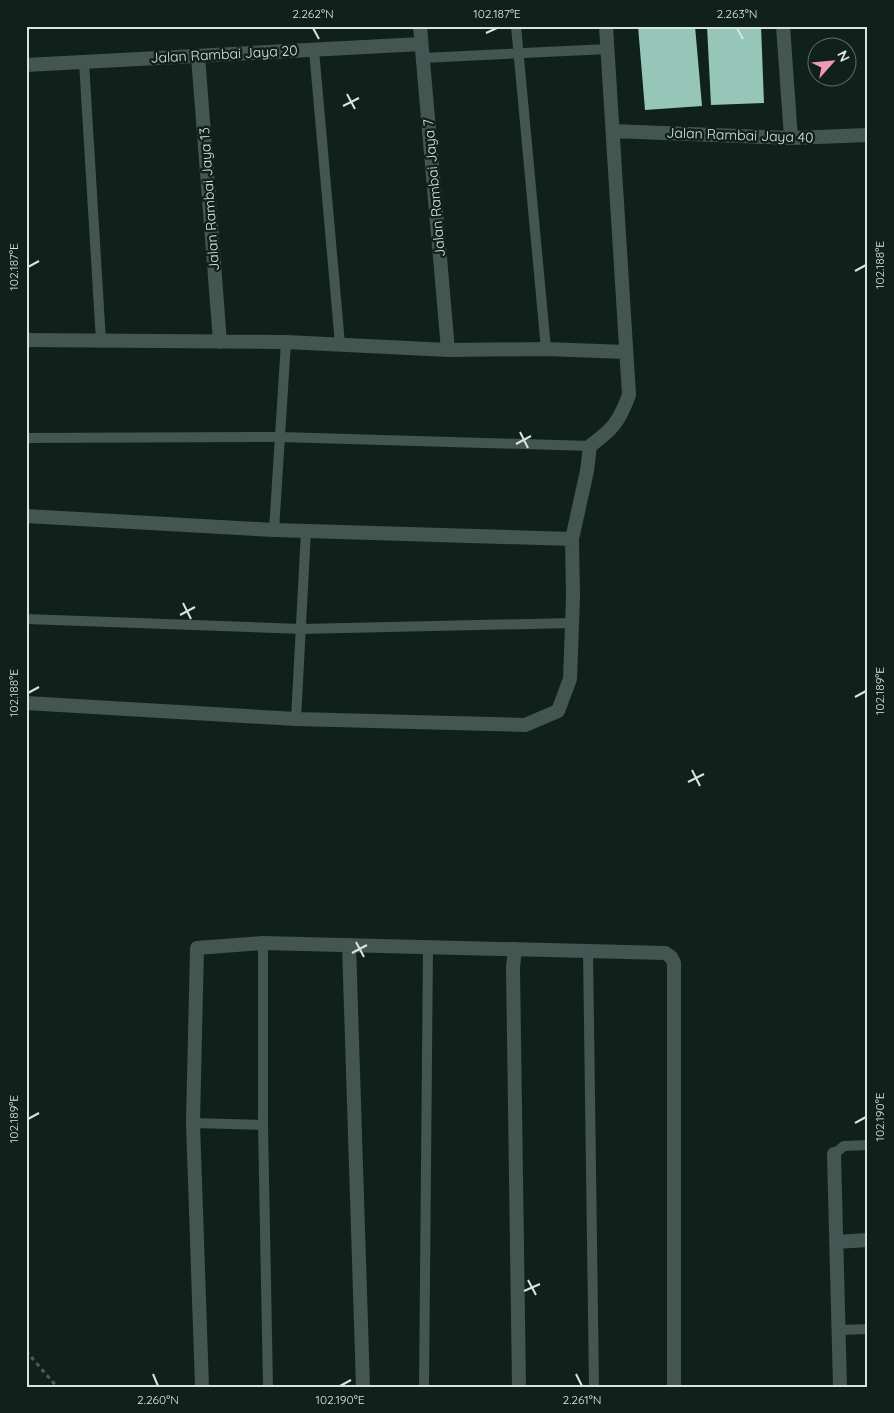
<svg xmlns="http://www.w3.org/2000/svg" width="894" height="1413" font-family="Quicksand,sans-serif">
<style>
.building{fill:#96c6b8}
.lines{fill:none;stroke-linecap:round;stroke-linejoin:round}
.path{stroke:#4d5c58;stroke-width:3;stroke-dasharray:4 4;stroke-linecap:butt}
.service{stroke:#445651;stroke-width:10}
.minor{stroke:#445651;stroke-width:14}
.ticks{fill:none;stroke:#d9e4e1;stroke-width:2}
.labels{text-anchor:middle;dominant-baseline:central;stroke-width:5;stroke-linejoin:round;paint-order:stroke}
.street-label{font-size:14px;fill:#d9e4e1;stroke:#10211c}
.neatline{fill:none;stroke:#d9e4e1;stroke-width:2}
.ticks-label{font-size:12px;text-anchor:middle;fill:#d9e4e1}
</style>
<rect width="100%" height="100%" fill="#10211c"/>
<!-- building -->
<path class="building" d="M 638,26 L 695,26 L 702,106 L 645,110 Z
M 707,26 L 761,26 L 764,103 L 711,105 Z"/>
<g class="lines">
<!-- path -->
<path class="path" d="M 26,1351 L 57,1387"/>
<!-- service -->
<path class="service" d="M 516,26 L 546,349
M 314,50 L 340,344
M 423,58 L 608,49
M 84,62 L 101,341
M 26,438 L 280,437 L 590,446
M 274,530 L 286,342
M 26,619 L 301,629 L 572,623
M 296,719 L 306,531
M 263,943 L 263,1125 L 268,1387
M 588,951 L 594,1387
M 193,1123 L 263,1125
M 834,1154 L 844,1146 L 868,1145
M 839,1330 L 868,1329
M 424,1387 L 428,947"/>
<!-- minor -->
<path class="minor" d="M 420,26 L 448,350
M 783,26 L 791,138
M 198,56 L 220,342
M 26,65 L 421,44
M 613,131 L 791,138 L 868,135
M 26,340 L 286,342 L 448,350 L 546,349 L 626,352
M 26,516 L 274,530 L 572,539
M 26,703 L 296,719 L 525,725 L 558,711 L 570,679 L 573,598 L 572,539 L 587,471 L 590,446 C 613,429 619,422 629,395 L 606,26
M 349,945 L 363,1387
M 515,949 L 513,967 L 519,1387
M 834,1154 L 840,1387
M 836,1242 L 868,1240
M 202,1387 L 193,1123 L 197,948 L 263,943 L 665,953 L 671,957 L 674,963 L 674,1387"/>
</g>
<!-- ticks -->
<path class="ticks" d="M 313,28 L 319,39M 737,28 L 743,39M 486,33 L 497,28M 347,94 L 355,109M 343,106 L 359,98M 28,267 L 39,261M 855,271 L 866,265M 520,432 L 528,448M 516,444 L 531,436M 183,603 L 191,619M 180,615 L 195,607M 28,693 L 39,687M 855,697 L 866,691M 692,770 L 700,786M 688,782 L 704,774M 356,942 L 364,957M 352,953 L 367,945M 28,1119 L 39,1113M 855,1123 L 866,1117M 528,1280 L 536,1295M 524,1291 L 540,1284M 153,1374 L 158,1386M 576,1374 L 582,1386M 340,1386 L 351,1380"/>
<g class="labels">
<!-- street labels -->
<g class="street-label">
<text transform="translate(224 54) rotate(-3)">Jalan Rambai Jaya 20</text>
<text transform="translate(740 135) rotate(2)">Jalan Rambai Jaya 40</text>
<text transform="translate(434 188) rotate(-95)">Jalan Rambai Jaya 7</text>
<text transform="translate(209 199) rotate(-94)">Jalan Rambai Jaya 13</text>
</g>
</g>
<!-- border -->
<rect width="894" height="1413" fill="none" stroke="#10211c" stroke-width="55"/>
<!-- north arrow -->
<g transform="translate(832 62) rotate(63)"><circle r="24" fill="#10211c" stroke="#606f6b"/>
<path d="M0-4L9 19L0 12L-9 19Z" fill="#ef9ab8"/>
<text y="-8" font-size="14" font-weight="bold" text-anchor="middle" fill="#d9e4e1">N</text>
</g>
<rect x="28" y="28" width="838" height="1358" class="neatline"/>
<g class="ticks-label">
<text x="313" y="18">2.262°N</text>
<text x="497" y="18">102.187°E</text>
<text x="737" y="18">2.263°N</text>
<text transform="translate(880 265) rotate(-90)" y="4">102.188°E</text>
<text transform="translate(14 267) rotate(-90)" y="4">102.187°E</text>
<text transform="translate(880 691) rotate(-90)" y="4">102.189°E</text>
<text transform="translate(14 693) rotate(-90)" y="4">102.188°E</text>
<text transform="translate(880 1117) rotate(-90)" y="4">102.190°E</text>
<text transform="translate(14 1119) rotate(-90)" y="4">102.189°E</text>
<text x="158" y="1404">2.260°N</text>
<text x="340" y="1404">102.190°E</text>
<text x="582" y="1404">2.261°N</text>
</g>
</svg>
